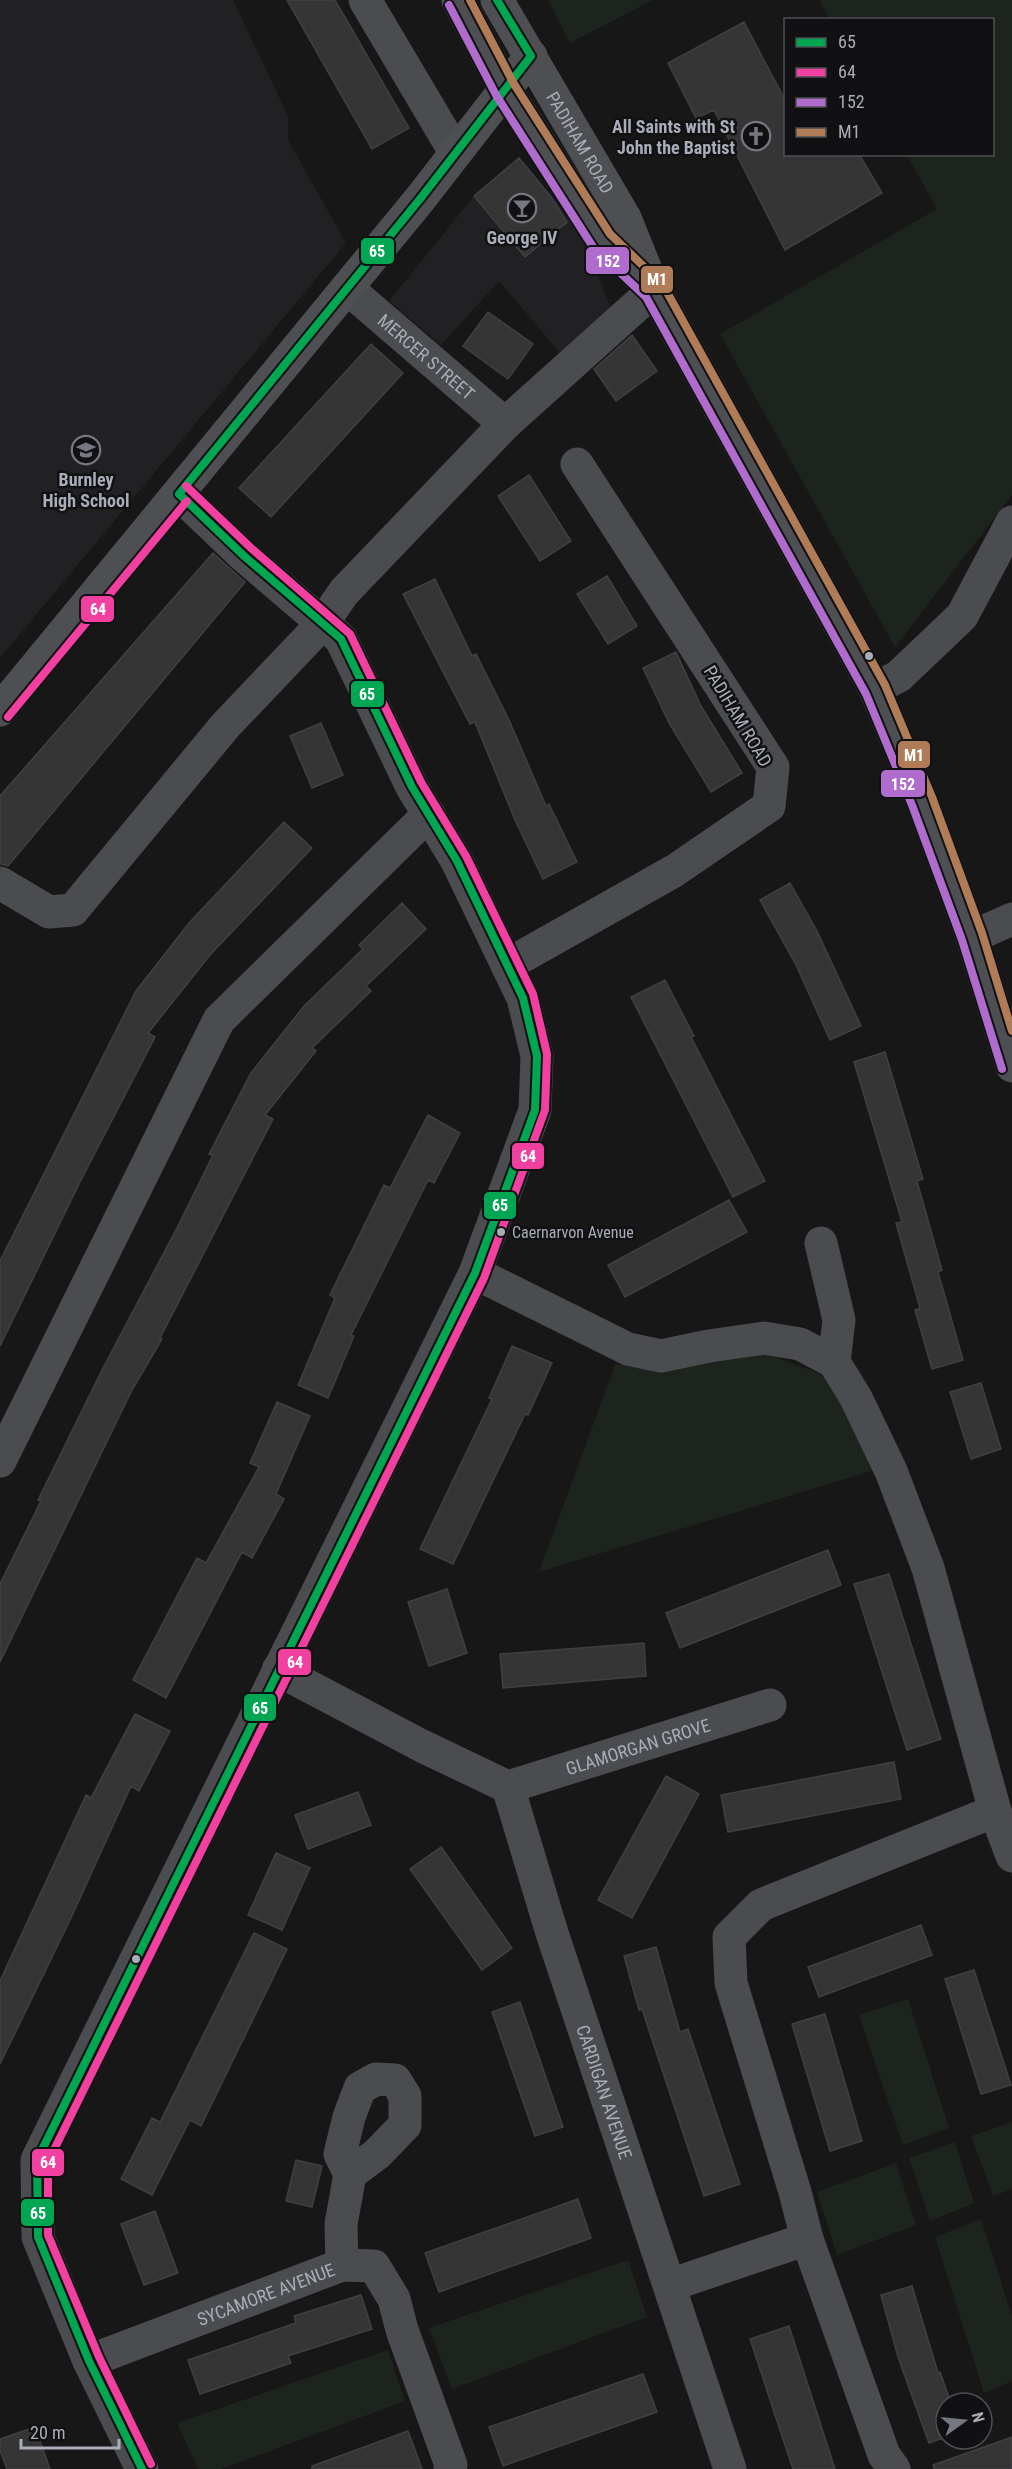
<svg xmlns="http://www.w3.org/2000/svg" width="1012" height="2469" font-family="'Roboto Condensed',sans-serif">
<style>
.built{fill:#212123}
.green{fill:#1d241e}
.building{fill:#353536;stroke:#3f4043;stroke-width:1.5}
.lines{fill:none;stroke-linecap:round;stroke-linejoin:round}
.minor{stroke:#4b4c50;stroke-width:33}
.major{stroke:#4d4f52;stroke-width:33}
.bus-1-casing{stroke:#111113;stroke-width:12}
.bus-2-casing{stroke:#111113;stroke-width:12}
.bus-3-casing{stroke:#111113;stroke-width:12}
.bus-4-casing{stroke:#111113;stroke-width:12}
.bus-1{stroke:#00a651;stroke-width:8}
.bus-2{stroke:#f240a1;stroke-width:8}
.bus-3{stroke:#b06ccc;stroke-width:8}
.bus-4{stroke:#b07c57;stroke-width:8}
.bus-dot{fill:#a8adb8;stroke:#111113;stroke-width:2}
.labels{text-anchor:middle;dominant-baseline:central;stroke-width:5;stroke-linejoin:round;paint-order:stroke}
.bus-label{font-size:16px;fill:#a8adb8;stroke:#111113;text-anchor:start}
.poi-label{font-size:18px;font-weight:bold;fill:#a8adb8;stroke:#111113}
.street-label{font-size:18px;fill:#a8adb8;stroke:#111113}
.line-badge{stroke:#111113;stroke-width:2}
.badge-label{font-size:16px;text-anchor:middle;font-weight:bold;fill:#fff}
</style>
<rect width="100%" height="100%" fill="#171717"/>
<!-- built -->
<path class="built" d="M 0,0 L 233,0 L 288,116 L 288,140 L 346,243 L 0,658 Z
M 519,158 L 582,234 L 611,309 L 566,360 L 499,281 L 441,345 L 389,301 L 474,196 Z"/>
<!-- green -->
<path class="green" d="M 548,0 L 653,0 L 570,43 Z
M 819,0 L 1012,0 L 1012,495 L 895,647 L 720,334 L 937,209 L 907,155 L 992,154 L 992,20 L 830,19 Z
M 760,1351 L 826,1376 L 875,1470 L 539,1572 L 615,1365 Z
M 908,1999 L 949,2128 L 903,2145 L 859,2015 Z
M 1012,2122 L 1012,2189 L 993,2196 L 971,2136 Z
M 955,2142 L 974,2203 L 930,2221 L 909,2158 Z
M 896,2163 L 916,2225 L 837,2255 L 817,2192 Z
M 981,2219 L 1012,2316 L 1012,2381 L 984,2393 L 935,2237 Z
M 628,2260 L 647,2317 L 452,2389 L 429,2328 Z
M 388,2350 L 405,2401 L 222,2469 L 198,2469 L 177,2423 Z"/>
<!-- building -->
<path class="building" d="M 287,0 L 335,0 L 409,128 L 372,149 Z
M 744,22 L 786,102 L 786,154 L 859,154 L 882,193 L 785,250 L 714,110 L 696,118 L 668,63 Z
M 519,158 L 552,198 L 567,222 L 525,257 L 474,196 Z
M 488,312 L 533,344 L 508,379 L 463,346 Z
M 632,335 L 657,371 L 616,401 L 594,369 Z
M 371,344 L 403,373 L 271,517 L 239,488 Z
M 529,475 L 571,541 L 540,561 L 498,496 Z
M 213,553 L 245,582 L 8,866 L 0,864 L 0,796 Z
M 607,576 L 637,626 L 608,644 L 577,594 Z
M 435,579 L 472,656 L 476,654 L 509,720 L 546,806 L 549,804 L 577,862 L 543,879 L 515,820 L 475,722 L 470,724 L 403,594 Z
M 676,652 L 701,706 L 742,773 L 711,792 L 669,723 L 643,668 Z
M 321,723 L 343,775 L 312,788 L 290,736 Z
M 284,822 L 312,848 L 210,955 L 148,1033 L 155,1037 L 80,1182 L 0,1346 L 0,1261 L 136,991 L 189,923 Z
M 790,883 L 817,931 L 861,1026 L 830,1040 L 796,965 L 760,900 Z
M 402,903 L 426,929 L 366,986 L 371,991 L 312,1048 L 316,1051 L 265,1115 L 273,1119 L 160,1338 L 162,1339 L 132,1390 L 0,1662 L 0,1584 L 41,1501 L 38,1500 L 103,1368 L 177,1228 L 213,1155 L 209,1154 L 251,1073 L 304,1006 L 363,949 L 359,945 Z
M 665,980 L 694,1036 L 691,1037 L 765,1181 L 733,1197 L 631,997 Z
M 885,1052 L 923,1179 L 917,1181 L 942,1270 L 938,1272 L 963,1360 L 932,1369 L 915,1310 L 920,1308 L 896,1223 L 902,1222 L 854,1062 Z
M 428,1115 L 460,1133 L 434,1183 L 428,1180 L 351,1335 L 354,1336 L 328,1398 L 298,1385 L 335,1298 L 330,1295 L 384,1185 L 390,1188 Z
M 729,1200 L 747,1232 L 625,1297 L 608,1265 Z
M 512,1346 L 552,1363 L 528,1415 L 525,1414 L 453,1564 L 420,1549 L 492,1399 L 489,1398 Z
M 981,1383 L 1001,1449 L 971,1459 L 950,1392 Z
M 277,1402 L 310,1416 L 276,1494 L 284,1499 L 252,1558 L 242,1552 L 166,1698 L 133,1680 L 197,1558 L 206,1563 L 259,1467 L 250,1463 Z
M 828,1550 L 841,1585 L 680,1648 L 666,1613 Z
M 889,1574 L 941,1739 L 907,1750 L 854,1584 Z
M 447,1589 L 467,1653 L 429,1666 L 408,1602 Z
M 644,1643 L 646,1676 L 503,1688 L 500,1654 Z
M 135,1714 L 170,1731 L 139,1791 L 131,1786 L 71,1918 L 0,2064 L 0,1981 L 86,1795 L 91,1798 Z
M 894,1762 L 901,1799 L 728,1832 L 721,1795 Z
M 666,1776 L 699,1794 L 632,1918 L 598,1900 Z
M 358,1792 L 371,1825 L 308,1849 L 295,1815 Z
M 441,1847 L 512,1948 L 482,1970 L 410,1869 Z
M 276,1853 L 310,1868 L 282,1930 L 248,1915 Z
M 921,1925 L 932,1955 L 819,1997 L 808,1967 Z
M 254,1933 L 287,1949 L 201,2126 L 190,2120 L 152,2195 L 121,2179 L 152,2118 L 160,2122 Z
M 656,1947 L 680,2032 L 688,2029 L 740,2184 L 704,2196 L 642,2009 L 639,2010 L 624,1956 Z
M 974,1970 L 1011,2085 L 981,2094 L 945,1979 Z
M 520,2002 L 563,2127 L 535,2136 L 492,2012 Z
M 825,2014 L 862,2141 L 830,2151 L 792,2024 Z
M 296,2160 L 322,2166 L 312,2207 L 286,2201 Z
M 578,2199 L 591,2238 L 439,2292 L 425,2253 Z
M 155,2211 L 178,2273 L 144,2285 L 121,2224 Z
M 912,2286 L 938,2373 L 940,2372 L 951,2403 L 946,2403 L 946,2437 L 929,2443 L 898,2357 L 881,2295 Z
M 361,2295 L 372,2329 L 288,2356 L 291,2363 L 200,2394 L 188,2360 L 296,2323 L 294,2316 Z
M 789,2326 L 835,2469 L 793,2469 L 750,2339 Z
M 643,2374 L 657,2412 L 503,2466 L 489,2427 Z
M 35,2427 L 50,2469 L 7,2469 L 0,2450 L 0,2439 Z
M 408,2431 L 422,2469 L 312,2469 L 312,2466 Z
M 1012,2437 L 1012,2469 L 934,2469 L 933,2465 Z"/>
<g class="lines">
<!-- minor -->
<g class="minor">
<path d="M 365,0 L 455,152"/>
<path id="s1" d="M 347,288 L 505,424"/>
<path d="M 875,689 L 899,676 L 962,616 L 1012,522"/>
<path d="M 0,883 L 49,912 L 73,910 L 225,726 L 322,624 L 344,592 L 505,424 L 654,290"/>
<path d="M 972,937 L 1012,919"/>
<path d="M 507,965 L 674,871 L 769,806 L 773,767 L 577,464"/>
<path d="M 821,1243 L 839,1320 L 834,1362"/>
<path d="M 475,1273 L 628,1349 L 661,1356 L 709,1346 L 764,1338 L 800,1344 L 834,1362 L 856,1398 L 891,1471 L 928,1568 L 995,1811 L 1012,1856"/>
<path d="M 0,1461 L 219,1020 L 429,814"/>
<path id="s2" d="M 278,1670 L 422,1746 L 508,1787 L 552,1933 L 730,2469"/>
<path id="s3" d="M 508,1787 L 770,1705"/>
<path d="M 342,2265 L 341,2224 L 350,2174 L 377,2154 L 405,2125 L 405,2096 L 395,2080 L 376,2079 L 360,2088 L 349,2117 L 340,2154 L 350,2174"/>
<path d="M 670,2285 L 807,2239"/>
<path id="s4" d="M 89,2361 L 342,2265 L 374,2266 L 394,2299 L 402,2330 L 451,2465 L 450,2469"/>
<path d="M 142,2469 L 89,2361 L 38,2237 L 37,2160 L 475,1273 L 535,1110 L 537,1056 L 523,998 L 457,861 L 412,787 L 341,639 L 244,556 L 179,494"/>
<path d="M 894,2469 L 884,2455 L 807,2239 L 795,2192 L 731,1983 L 729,1937 L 761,1905 L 995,1811"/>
</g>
<!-- major -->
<g class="major">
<path d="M 458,0 L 505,89 L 602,241 L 646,282"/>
<path id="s5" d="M 497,0 L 625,218 L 654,290 L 875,689 L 922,801 L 972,937 L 1012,1066"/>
<path d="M 0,710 L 420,199 L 531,56"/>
</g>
<!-- bus-1 casing -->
<g class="bus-1-casing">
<path id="bus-1" d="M 179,494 L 420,199 L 531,56 L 497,0
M 142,2469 L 89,2361 L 38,2237 L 37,2160 L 475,1273 L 535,1110 L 537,1056 L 523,998 L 457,861 L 412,787 L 341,639 L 244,556 L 179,494"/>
</g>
<!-- bus-2 casing -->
<g class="bus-2-casing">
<path id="bus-2" d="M 8,717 L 187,501
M 151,2464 L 99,2357 L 48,2235 L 48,2162 L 484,1278 L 545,1110 L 547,1054 L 533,994 L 466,856 L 421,782 L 350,634 L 251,548 L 186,486"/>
</g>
<!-- bus-3 casing -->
<g class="bus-3-casing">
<path id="bus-3" d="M 449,5 L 496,95 L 593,247 L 646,297 L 866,694 L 912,805 L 962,940 L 1002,1069"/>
</g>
<!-- bus-4 casing -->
<g class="bus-4-casing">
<path id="bus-4" d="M 470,0 L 514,84 L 610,234 L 663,285 L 885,685 L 932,797 L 982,933 L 1012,1031"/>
</g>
<!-- bus-1 -->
<use href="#bus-1" class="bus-1"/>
<!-- bus-2 -->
<use href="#bus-2" class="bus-2"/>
<!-- bus-3 -->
<use href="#bus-3" class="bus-3"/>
<!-- bus-4 -->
<use href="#bus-4" class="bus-4"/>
</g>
<!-- icons -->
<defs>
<g id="church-ring" transform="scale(1.5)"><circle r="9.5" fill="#111113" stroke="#757880" stroke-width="1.5"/><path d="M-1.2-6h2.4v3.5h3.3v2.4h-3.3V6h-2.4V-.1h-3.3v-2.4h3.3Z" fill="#757880"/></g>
<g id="bar-ring" transform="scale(1.5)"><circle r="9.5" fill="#111113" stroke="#757880" stroke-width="1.5"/><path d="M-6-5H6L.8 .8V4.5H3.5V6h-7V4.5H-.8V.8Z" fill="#757880"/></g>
<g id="school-ring" transform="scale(1.5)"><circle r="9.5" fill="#111113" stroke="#757880" stroke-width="1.5"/><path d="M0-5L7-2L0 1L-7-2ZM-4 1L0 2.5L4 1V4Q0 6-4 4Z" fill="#757880"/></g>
</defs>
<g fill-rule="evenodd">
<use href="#church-ring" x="756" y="136"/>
<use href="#bar-ring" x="522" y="208"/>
<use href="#school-ring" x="86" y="450"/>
</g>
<!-- markers -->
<g class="bus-dot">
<circle cx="869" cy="656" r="5"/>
<circle cx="501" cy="1232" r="5"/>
<circle cx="136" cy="1959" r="5"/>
</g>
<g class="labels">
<!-- bus labels -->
<g class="bus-label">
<text x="512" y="1232">Caernarvon Avenue</text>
</g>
<!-- poi labels -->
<g class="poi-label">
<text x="735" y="126" text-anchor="end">All Saints with St<tspan x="735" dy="21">John the Baptist</tspan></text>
<text x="522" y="237">George IV</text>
<text x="86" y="479">Burnley<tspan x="86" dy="21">High School</tspan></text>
</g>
<!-- street labels -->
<g class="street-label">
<text stroke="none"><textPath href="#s5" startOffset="165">PADIHAM ROAD</textPath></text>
<text stroke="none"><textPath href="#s1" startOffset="105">MERCER STREET</textPath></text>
<text transform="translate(738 716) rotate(59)">PADIHAM ROAD</text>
<text stroke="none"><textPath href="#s3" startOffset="136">GLAMORGAN GROVE</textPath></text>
<text stroke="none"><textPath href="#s2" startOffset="578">CARDIGAN AVENUE</textPath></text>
<text stroke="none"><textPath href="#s4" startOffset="189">SYCAMORE AVENUE</textPath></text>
</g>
</g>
<g class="line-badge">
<rect x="360" y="237" width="35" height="28" rx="6" fill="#00a651"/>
<rect x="585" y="246" width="45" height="29" rx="6" fill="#b06ccc"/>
<rect x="640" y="265" width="34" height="29" rx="6" fill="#b07c57"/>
<rect x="80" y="595" width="35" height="28" rx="6" fill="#f240a1"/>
<rect x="350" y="680" width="35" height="28" rx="6" fill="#00a651"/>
<rect x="897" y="740" width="34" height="29" rx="6" fill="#b07c57"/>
<rect x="880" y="769" width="46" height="29" rx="6" fill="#b06ccc"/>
<rect x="511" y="1142" width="34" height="28" rx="6" fill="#f240a1"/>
<rect x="483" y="1191" width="34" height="29" rx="6" fill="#00a651"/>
<rect x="277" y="1648" width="35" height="28" rx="6" fill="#f240a1"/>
<rect x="243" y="1693" width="34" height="29" rx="6" fill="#00a651"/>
<rect x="31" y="2148" width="34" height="29" rx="6" fill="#f240a1"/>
<rect x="20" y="2198" width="35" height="29" rx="6" fill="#00a651"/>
</g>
<g class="badge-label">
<text x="377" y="257">65</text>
<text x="608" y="267">152</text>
<text x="657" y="285">M1</text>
<text x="98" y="615">64</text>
<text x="367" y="700">65</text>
<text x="914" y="761">M1</text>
<text x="903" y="790">152</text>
<text x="528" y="1162">64</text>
<text x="500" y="1211">65</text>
<text x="295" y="1668">64</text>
<text x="260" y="1714">65</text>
<text x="48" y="2168">64</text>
<text x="38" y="2219">65</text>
</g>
<!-- legend -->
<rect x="784" y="18" width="210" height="138" fill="#111113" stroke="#4d4f55" stroke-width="1.5"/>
<rect x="796" y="38" width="30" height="9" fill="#00a651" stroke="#4d4f55" stroke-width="1.5"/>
<text x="838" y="48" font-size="18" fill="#a8adb8">65</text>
<rect x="796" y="68" width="30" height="9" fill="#f240a1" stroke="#4d4f55" stroke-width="1.5"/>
<text x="838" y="78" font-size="18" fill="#a8adb8">64</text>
<rect x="796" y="98" width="30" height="9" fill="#b06ccc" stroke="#4d4f55" stroke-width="1.5"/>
<text x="838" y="108" font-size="18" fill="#a8adb8">152</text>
<rect x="796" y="128" width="30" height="9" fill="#b07c57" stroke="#4d4f55" stroke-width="1.5"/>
<text x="838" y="138" font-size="18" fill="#a8adb8">M1</text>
<!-- north arrow -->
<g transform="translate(964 2421) rotate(75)"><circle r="28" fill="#111113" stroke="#4d4f55" stroke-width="1.5"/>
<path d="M0-4.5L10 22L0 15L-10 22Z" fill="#757880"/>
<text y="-9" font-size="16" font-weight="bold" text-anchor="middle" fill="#a8adb8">N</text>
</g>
<!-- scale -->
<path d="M21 2439v9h98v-9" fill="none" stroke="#a8adb8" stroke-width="3"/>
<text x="30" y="2439" font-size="18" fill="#a8adb8" stroke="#111113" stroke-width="4.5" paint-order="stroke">20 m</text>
</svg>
